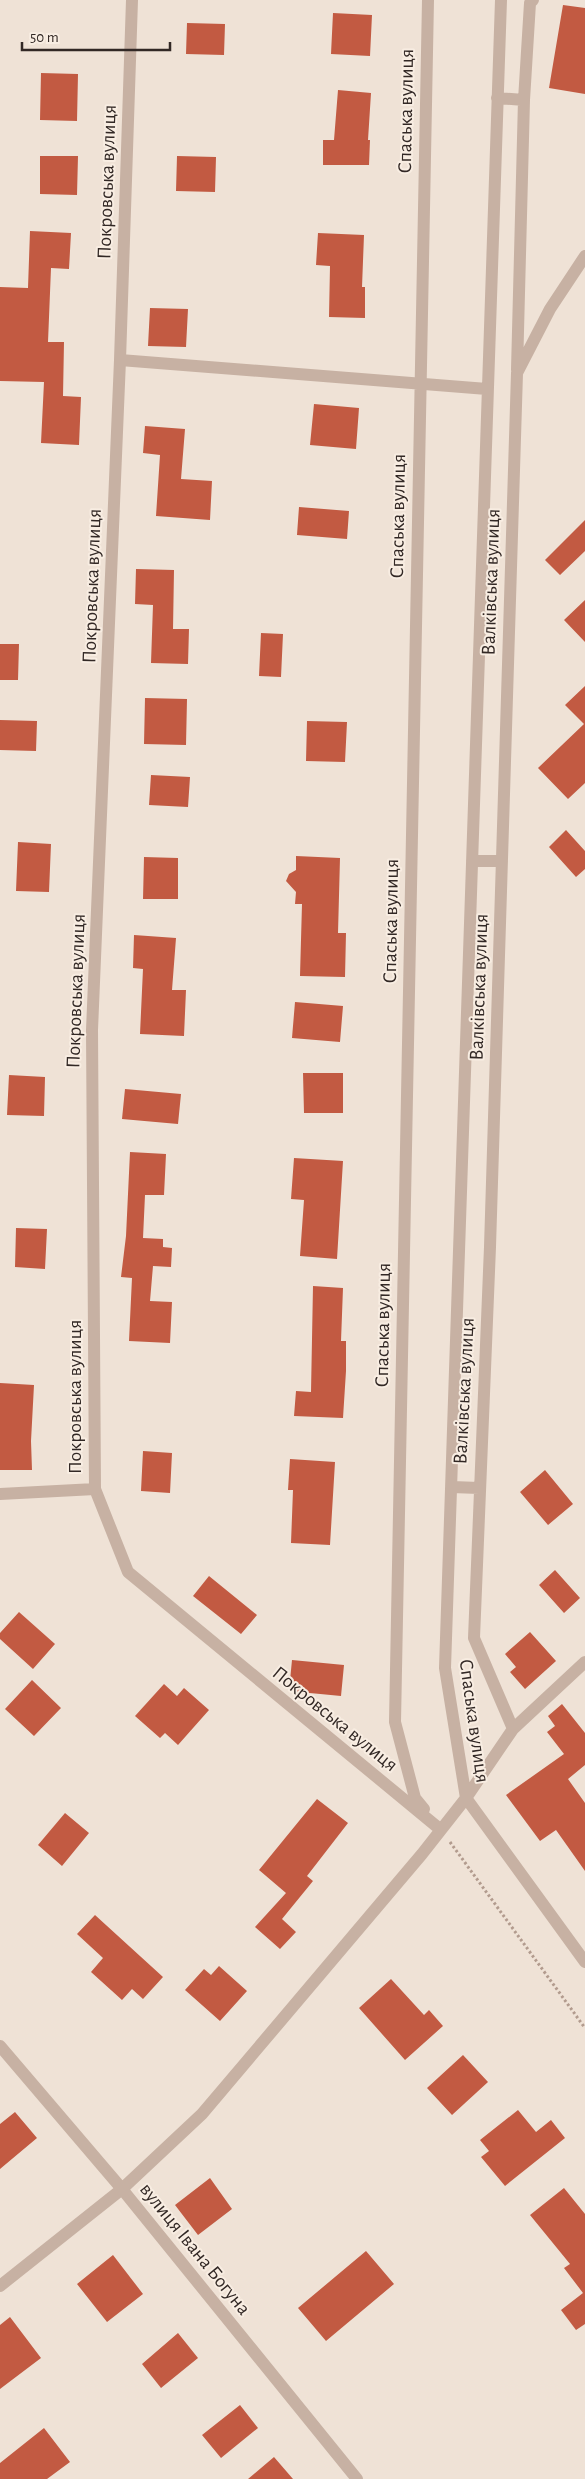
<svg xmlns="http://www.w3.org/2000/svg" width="585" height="2479" font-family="'Alegreya Sans',sans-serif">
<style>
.building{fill:#c25a42}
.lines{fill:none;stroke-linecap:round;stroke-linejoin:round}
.path{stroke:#b29b8e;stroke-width:3;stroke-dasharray:2.5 2.5;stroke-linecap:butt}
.minor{stroke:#c7b1a3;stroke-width:12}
.labels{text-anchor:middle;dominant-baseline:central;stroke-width:4;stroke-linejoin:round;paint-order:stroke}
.street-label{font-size:20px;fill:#322825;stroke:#f8ede2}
</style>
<rect width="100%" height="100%" fill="#efe2d6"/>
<!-- building -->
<path class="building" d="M 563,5 L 585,8 L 585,94 L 549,88 Z
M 333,13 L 372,15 L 370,56 L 331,54 Z
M 187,23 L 225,24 L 224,55 L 186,54 Z
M 41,73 L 78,74 L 77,121 L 40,120 Z
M 338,90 L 371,93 L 368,140 L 370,140 L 369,165 L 323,165 L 323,140 L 334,140 Z
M 40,156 L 78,156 L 77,195 L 40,194 Z
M 177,156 L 216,157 L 215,192 L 176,191 Z
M 30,231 L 71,233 L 69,269 L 51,268 L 48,342 L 64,342 L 63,396 L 81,397 L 79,445 L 41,443 L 44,382 L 0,381 L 0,287 L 28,288 Z
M 318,233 L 364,235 L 362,287 L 365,287 L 365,318 L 329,317 L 330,266 L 316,265 Z
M 150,308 L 188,309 L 186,347 L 148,346 Z
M 314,404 L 359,408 L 356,449 L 310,445 Z
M 145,426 L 185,429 L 181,479 L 212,481 L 210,520 L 156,516 L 160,455 L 143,453 Z
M 299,507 L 349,511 L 347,539 L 297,535 Z
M 585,520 L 585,551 L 560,575 L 545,560 Z
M 136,569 L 174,570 L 173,629 L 189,629 L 188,664 L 151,663 L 153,605 L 135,604 Z
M 585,600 L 585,642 L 564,620 Z
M 261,633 L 283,634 L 281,677 L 259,676 Z
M 0,644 L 19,644 L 18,680 L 0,680 Z
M 585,686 L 585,783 L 568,799 L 538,768 L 584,724 L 565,705 Z
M 145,698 L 187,699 L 186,745 L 144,744 Z
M 0,720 L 37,721 L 36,751 L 0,750 Z
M 307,721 L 347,722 L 345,762 L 306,761 Z
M 151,775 L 190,777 L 188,807 L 149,805 Z
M 566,830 L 585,851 L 585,869 L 576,877 L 549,847 Z
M 18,842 L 51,844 L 49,892 L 16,891 Z
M 296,856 L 340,858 L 338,933 L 346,933 L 345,977 L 300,976 L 302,904 L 295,904 L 296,892 L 286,881 L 289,874 L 296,870 Z
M 144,857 L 178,858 L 178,899 L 143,899 Z
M 134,935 L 176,938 L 172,990 L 186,990 L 184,1036 L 140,1034 L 143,969 L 133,968 Z
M 295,1002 L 343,1006 L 340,1042 L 292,1038 Z
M 303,1073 L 343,1073 L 343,1113 L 304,1113 Z
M 9,1075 L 45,1077 L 44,1116 L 7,1115 Z
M 125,1089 L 181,1094 L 178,1124 L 122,1119 Z
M 130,1152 L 166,1154 L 164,1195 L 145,1195 L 143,1238 L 163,1239 L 163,1247 L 172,1248 L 171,1267 L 153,1266 L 150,1301 L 172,1302 L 170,1343 L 129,1341 L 132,1278 L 121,1277 L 126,1236 Z
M 294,1158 L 343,1161 L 337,1259 L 300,1256 L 304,1200 L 291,1199 Z
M 16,1228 L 47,1229 L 45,1269 L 15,1267 Z
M 313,1286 L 343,1288 L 341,1341 L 346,1341 L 346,1371 L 343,1418 L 294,1416 L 296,1391 L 311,1392 Z
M 0,1383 L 34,1385 L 31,1441 L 32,1470 L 0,1470 Z
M 143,1451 L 172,1453 L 170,1493 L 141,1491 Z
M 290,1459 L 335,1462 L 330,1545 L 291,1543 L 293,1490 L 288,1490 Z
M 545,1470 L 573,1504 L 548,1525 L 520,1492 Z
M 555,1570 L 580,1598 L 564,1613 L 539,1585 Z
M 209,1576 L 257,1615 L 241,1634 L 193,1596 Z
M 19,1612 L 55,1644 L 33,1669 L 0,1639 L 0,1633 Z
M 530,1632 L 556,1661 L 525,1689 L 510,1672 L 516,1667 L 505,1654 Z
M 292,1660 L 344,1665 L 341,1696 L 289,1691 Z
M 32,1680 L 61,1708 L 34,1736 L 5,1709 Z
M 164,1684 L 177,1696 L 184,1688 L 209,1710 L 178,1745 L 165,1733 L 160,1738 L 135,1716 Z
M 562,1704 L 585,1733 L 585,1765 L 568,1779 L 585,1803 L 585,1871 L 556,1830 L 540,1841 L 506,1795 L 564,1754 L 547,1732 L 555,1726 L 548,1716 Z
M 317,1799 L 348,1823 L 307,1876 L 313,1881 L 282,1919 L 296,1932 L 280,1949 L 255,1927 L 286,1893 L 259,1870 Z
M 65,1813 L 89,1833 L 62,1866 L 38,1845 Z
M 95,1915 L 163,1977 L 143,1999 L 132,1989 L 122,2000 L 91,1972 L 103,1958 L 77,1934 Z
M 219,1966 L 247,1991 L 220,2021 L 185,1990 L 204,1969 L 211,1975 Z
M 391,1979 L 424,2015 L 429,2010 L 443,2026 L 405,2060 L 359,2008 Z
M 463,2055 L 488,2082 L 452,2115 L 427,2088 Z
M 518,2110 L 536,2132 L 551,2120 L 565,2138 L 505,2186 L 481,2157 L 489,2151 L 480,2140 Z
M 15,2112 L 37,2138 L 0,2169 L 0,2124 Z
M 210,2178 L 232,2209 L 198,2235 L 175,2205 Z
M 564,2188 L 585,2214 L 585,2324 L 576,2330 L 561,2310 L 583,2293 L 564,2268 L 570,2264 L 530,2215 Z
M 366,2251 L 394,2284 L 326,2341 L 298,2308 Z
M 113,2255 L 143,2294 L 107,2322 L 77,2284 Z
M 10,2317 L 41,2358 L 0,2389 L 0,2325 Z
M 178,2333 L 198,2358 L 161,2388 L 142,2364 Z
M 240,2405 L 258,2428 L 221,2458 L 202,2435 Z
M 44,2428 L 70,2462 L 47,2479 L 0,2479 L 0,2463 Z
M 274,2457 L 293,2479 L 248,2479 Z"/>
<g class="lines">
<!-- path -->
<path class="path" d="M 450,1842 L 585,2028"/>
<!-- minor -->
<path class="minor" d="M 132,0 L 120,360 L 92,1030 L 95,1489 L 128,1572 L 441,1830
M 501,0 L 445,1668 L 466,1798 L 585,1962
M 497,98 L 524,100 L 530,3 L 533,0
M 120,360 L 487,389
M 517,370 L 524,100
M 472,861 L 502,861
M 452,1487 L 479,1488
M 0,1494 L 95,1489
M 513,1729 L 474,1638 L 490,1247 L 517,373 L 550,309 L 585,256
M 424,1809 L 415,1798 L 395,1722 L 428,0
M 0,2046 L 122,2189 L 357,2479
M 0,2286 L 122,2189 L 202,2114 L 422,1854 L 466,1798 L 513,1729 L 585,1662"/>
</g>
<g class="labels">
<!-- street labels -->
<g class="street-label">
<text transform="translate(406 111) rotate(-89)">Спаська вулиця</text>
<text transform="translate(107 182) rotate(-88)">Покровська вулиця</text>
<text transform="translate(398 516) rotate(-89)">Спаська вулиця</text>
<text transform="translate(491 582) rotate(-88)">Валківська вулиця</text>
<text transform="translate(92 586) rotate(-88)">Покровська вулиця</text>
<text transform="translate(391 921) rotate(-89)">Спаська вулиця</text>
<text transform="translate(479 987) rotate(-88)">Валківська вулиця</text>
<text transform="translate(76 991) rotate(-88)">Покровська вулиця</text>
<text transform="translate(383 1325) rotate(-89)">Спаська вулиця</text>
<text transform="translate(464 1391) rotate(-87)">Валківська вулиця</text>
<text transform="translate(75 1397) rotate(-90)">Покровська вулиця</text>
<text transform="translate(335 1719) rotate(39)">Покровська вулиця</text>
<text transform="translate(474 1721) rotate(82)">Спаська вулиця</text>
<text transform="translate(195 2249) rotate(51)">вулиця Івана Богуна</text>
</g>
</g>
<!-- scale -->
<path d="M22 42v8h148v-8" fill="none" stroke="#322825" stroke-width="2.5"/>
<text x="30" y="42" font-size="15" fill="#322825" stroke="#f8ede2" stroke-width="4" paint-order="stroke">50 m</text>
</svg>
